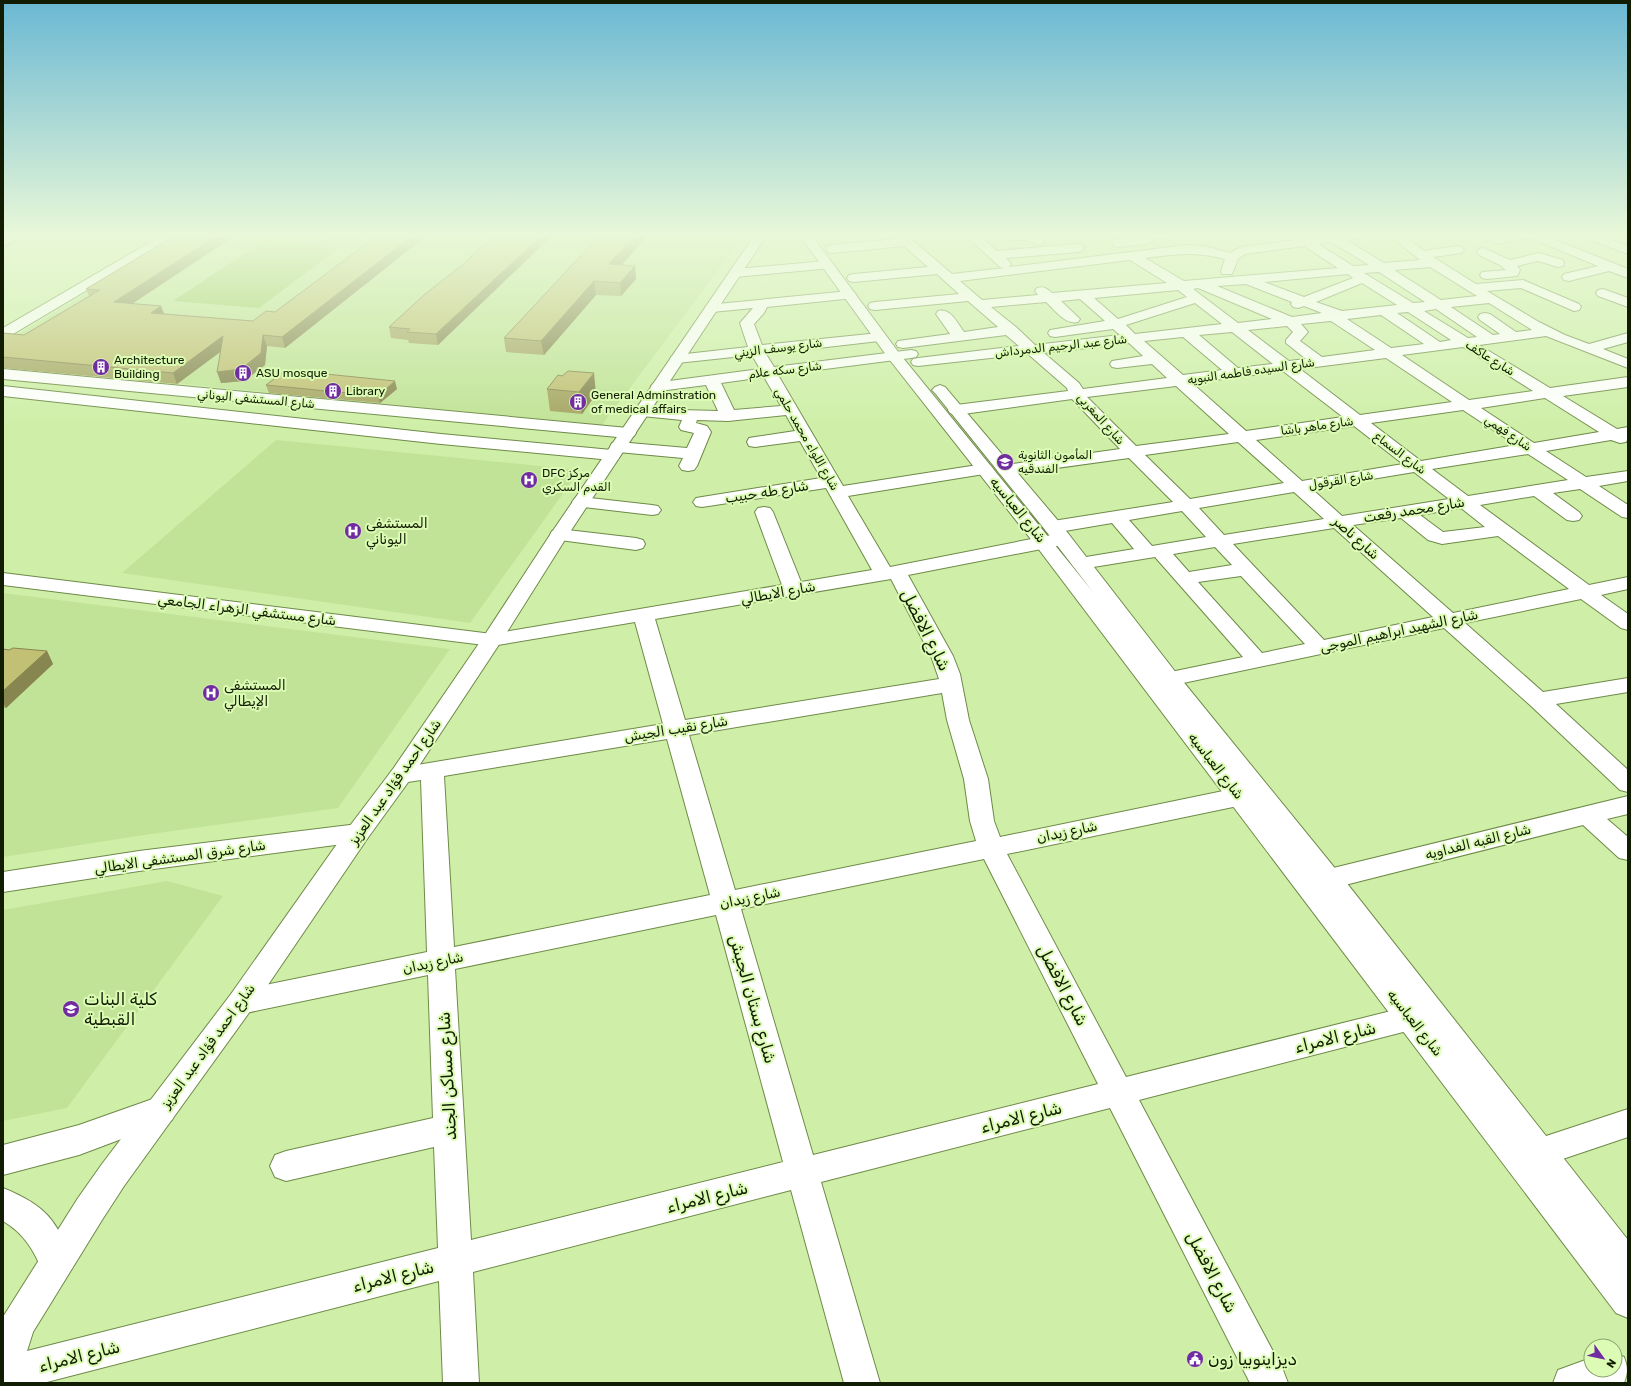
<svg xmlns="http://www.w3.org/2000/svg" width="1631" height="1386" font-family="Rubik,'Noto Sans Arabic',sans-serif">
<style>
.built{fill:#c1e397}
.green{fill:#a1cc66}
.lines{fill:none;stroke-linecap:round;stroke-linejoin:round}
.minor-casing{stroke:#6e8a48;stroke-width:2}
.tertiary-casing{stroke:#6e8a48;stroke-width:2}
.secondary-casing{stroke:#6e8a48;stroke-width:2}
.minor{fill:#fff;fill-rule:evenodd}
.tertiary{fill:#fff;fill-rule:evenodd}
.secondary{fill:#fff;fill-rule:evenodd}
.wall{fill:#a6a564}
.shaded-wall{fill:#878651}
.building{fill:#c1c074;stroke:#878651}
.labels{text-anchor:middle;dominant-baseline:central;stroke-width:4;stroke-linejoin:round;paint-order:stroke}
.far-street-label{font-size:12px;fill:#111c02;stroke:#dcfcb5}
.far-poi-label{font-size:12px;fill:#111c02;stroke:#dcfcb5;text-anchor:start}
.street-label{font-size:14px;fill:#111c02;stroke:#dcfcb5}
.poi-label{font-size:14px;fill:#111c02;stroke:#dcfcb5;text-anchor:start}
.near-street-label{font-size:17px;fill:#111c02;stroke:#dcfcb5}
.near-poi-label{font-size:17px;fill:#111c02;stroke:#dcfcb5;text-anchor:start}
</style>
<rect width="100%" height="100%" fill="#cfefa8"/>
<!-- built -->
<path class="built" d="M 188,233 L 746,233 L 602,425 L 397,406 L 3,365 L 3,343 Z
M 276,440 L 277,440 L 580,470 L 470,623 L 122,573 Z
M 3,593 L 450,649 L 338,808 L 151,834 L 3,857 Z
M 167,881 L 223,896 L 67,1108 L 3,1121 L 3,910 Z"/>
<!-- green -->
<path class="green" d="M 329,233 L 362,233 L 353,240 L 322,238 Z
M 262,242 L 340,247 L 259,308 L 173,301 Z"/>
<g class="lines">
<!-- minor casing -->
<g class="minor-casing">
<path id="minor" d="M 12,233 L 27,233 L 25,236 L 3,246 L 3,237 Z
M 166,233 L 180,233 L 178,236 L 8,337 L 3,338 L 3,328 Z
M 963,233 L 976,233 L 997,251 L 1078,244 L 1082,245 L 1084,248 L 1082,251 L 1078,252 L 1006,258 L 1011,264 L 1009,267 L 1187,245 L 1204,246 L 1230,253 L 1241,247 L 1294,240 L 1286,233 L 1300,233 L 1308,238 L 1321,236 L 1318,233 L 1333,233 L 1335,234 L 1378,233 L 1376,236 L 1346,240 L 1384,263 L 1420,260 L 1386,233 L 1400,233 L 1424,251 L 1458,246 L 1462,247 L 1464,250 L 1462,253 L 1433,257 L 1476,284 L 1523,280 L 1579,304 L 1581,307 L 1579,310 L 1574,311 L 1521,288 L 1487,291 L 1539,322 L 1565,335 L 1589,344 L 1628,333 L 1628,342 L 1603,349 L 1628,359 L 1628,368 L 1546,336 L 1479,345 L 1550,388 L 1628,377 L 1628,387 L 1563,396 L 1617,429 L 1628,427 L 1628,438 L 1626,442 L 1620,443 L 1611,440 L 1546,451 L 1586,477 L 1628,471 L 1628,481 L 1599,486 L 1628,505 L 1628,518 L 1622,517 L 1580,489 L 1553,493 L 1579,512 L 1582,516 L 1579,520 L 1573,521 L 1567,520 L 1534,496 L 1480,505 L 1589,585 L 1628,577 L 1628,589 L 1601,595 L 1628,614 L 1628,630 L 1621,628 L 1581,599 L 1465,623 L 1543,692 L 1628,678 L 1628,692 L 1556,704 L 1628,770 L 1628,792 L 1620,790 L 1530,705 L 1444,628 L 1169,686 L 1161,684 L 1158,679 L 1161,674 L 1243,657 L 1155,557 L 1081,569 L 1074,567 L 1071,563 L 1074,559 L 1134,549 L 1112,523 L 1053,533 L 1046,531 L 1044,527 L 1046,523 L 1053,521 L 1173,502 L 1129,458 L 1006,475 L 1000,474 L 997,470 L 1000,466 L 1006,465 L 1120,449 L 1072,399 L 956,415 L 950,413 L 948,410 L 950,407 L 956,405 L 1068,391 L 1067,388 L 1028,354 L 918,366 L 913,365 L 911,362 L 913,359 L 918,358 L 1019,346 L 1006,335 L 903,348 L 898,347 L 896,344 L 898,341 L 950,334 L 936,314 L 938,311 C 951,308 957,323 964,332 L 998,327 L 968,301 L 875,310 L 870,309 L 868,306 L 870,303 L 875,302 L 959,294 L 937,274 L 854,282 L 849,281 L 847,278 L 849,275 L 854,274 L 928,267 L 904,246 L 832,253 L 828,252 L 826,249 L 828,246 L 832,245 L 907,238 L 911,239 L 952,274 L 1004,268 L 1000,267 ZM 1331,242 L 1369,265 L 1353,266 L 1318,244 ZM 1304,246 L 1338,268 L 1184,281 L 1145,258 C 1177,254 1193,251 1225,259 L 1221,271 L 1222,274 L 1232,274 L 1238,259 L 1245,254 ZM 1130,260 L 1167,283 L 1052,293 C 1047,289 1044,286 1037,288 L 1035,291 L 1038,295 L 982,300 L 960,281 ZM 1430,267 L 1477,296 L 1441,300 L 1394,270 ZM 1379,272 L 1425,302 L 1413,303 L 1364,273 ZM 1348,274 L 1353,278 L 1304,297 L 1264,282 ZM 1362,283 L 1397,305 L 1342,311 L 1316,302 ZM 1246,284 L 1292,302 L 1291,304 L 1293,307 L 1298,308 L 1304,306 L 1322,313 L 1292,317 L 1217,286 ZM 1198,288 L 1272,319 L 1238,323 L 1193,289 ZM 1178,290 L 1187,297 L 1118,319 L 1094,298 ZM 1080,299 L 1105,321 L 1050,330 L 1048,333 L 1050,336 L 1055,337 L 1113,329 L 1120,335 L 1035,345 L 1016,327 L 991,307 L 1046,302 C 1055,310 1065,325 1078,322 L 1080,319 L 1061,301 ZM 1195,303 L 1222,324 L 1135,334 L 1126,325 ZM 1489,303 L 1529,328 L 1532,330 L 1516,332 L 1490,314 L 1485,313 L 1480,314 L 1478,317 L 1480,320 L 1500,334 L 1493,335 L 1451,307 ZM 1436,309 L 1477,337 L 1468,338 L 1424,311 ZM 1408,312 L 1451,340 L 1440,342 L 1397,313 ZM 1381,315 L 1424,344 L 1391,348 L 1347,319 ZM 1331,321 L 1375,350 L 1322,357 L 1300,341 L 1308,332 L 1301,324 ZM 1287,326 L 1293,332 L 1286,340 L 1286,343 L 1306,359 L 1289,361 L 1248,330 ZM 1232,332 L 1273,364 L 1238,368 L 1199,335 ZM 1183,337 L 1222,370 L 1183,375 L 1144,341 ZM 1129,343 L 1143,356 L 1112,361 L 1110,364 L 1112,367 L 1117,368 L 1152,364 L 1167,378 L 1083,389 L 1079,383 L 1044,353 ZM 1463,347 L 1533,391 L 1469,400 L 1402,355 ZM 1386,358 L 1452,402 L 1360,415 L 1300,369 ZM 1283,371 L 1343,417 L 1246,431 L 1192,383 ZM 1176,386 L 1229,434 L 1136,446 L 1087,397 ZM 1545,398 L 1599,432 L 1534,443 L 1481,408 ZM 1463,410 L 1516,445 L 1421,461 L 1371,423 ZM 1354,426 L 1403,464 L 1302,481 L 1256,440 ZM 1238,442 L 1284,483 L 1190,499 L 1145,455 ZM 1528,454 L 1568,480 L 1468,496 L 1432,469 ZM 1414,472 L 1449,499 L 1342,516 L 1312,489 ZM 1294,492 L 1324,519 L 1224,535 L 1199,508 ZM 1461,508 L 1485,527 L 1443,532 L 1420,515 ZM 1182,511 L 1206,537 L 1152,546 L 1129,520 ZM 1401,518 L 1428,540 L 1442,544 L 1498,536 L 1569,589 L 1453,613 L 1353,525 ZM 1334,528 L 1433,617 L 1324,640 L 1233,544 ZM 1215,547 L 1232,565 L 1189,572 L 1173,554 ZM 1241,576 L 1305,644 L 1262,653 L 1198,582 Z
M 1003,233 L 1032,233 L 1044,241 L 1042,244 C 1035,245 1033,241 1026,240 C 1019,239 1013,241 1006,240 Z
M 1147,233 L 1181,233 L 1179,236 L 1155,239 L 1146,244 L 1118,247 L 1114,246 L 1112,243 L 1114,240 L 1143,237 Z
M 1221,233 L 1235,233 L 1236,234 L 1234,237 C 1229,238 1224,238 1221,233 Z
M 1514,233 L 1538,233 L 1628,269 L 1628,278 L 1609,271 L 1569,281 L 1564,280 L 1562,277 L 1564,274 L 1598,266 L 1528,237 L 1498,244 L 1494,243 L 1492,240 L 1494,237 Z
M 1578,233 L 1595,233 L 1628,246 L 1628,254 L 1580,236 Z
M 1483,248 L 1510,260 L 1539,253 L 1563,260 L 1564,263 L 1563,266 L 1558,267 L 1538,261 L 1517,266 L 1520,270 L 1517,276 L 1487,279 L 1482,278 L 1480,275 L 1482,272 L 1506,270 L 1500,265 L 1479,255 L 1477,252 L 1479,249 Z
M 826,261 L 831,262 L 832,265 L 831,268 L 736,277 L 731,276 L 729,273 L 731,270 L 736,269 Z
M 1603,289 L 1628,298 L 1628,307 L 1598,296 L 1596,293 L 1598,290 Z
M 849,291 L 854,292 L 856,295 L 854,298 L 767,307 L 764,313 L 754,324 L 762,345 L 879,333 L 884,334 L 886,337 L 884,340 L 879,341 L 766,354 L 774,367 L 911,350 L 916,351 L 918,354 L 916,357 L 911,358 L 778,375 L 843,486 L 984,464 L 990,465 L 993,469 L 990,473 L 984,474 L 848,496 L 890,567 L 1062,533 L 1069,535 L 1071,539 L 1069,543 L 1062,545 L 908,575 L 953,656 L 960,674 L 969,720 L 988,779 L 994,821 L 1000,837 L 1257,784 L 1266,787 L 1269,793 L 1266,799 L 1257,802 L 1007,854 L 1126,1077 L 1411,1006 L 1421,1009 L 1425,1018 L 1421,1027 L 1411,1030 L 1139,1100 L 1283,1370 L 1288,1383 L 1250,1383 L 1110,1108 L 821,1182 L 880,1383 L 844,1383 L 791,1190 L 473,1272 L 479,1383 L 443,1383 L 439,1281 L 43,1383 L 3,1383 L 3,1357 L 438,1248 L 434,1147 L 286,1181 L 275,1177 L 270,1166 L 275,1155 L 286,1151 L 433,1118 L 428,975 L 241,1014 L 231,1010 L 227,1002 L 231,994 L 241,990 L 427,952 L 421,780 L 401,783 L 393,781 L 389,775 L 393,769 L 663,724 L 635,622 L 492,646 L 3,585 L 3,573 L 492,634 L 782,585 L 755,512 L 758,508 L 764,507 L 770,508 L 773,512 L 801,582 L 872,570 L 826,488 L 702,507 L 696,506 L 693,502 L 696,498 L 702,497 L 821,478 L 800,441 L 755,447 L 749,446 L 747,442 L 749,438 L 755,437 L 795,431 L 786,415 L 728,421 L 697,420 L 696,423 L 707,426 L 711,432 L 697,466 L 694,470 L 688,471 L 682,470 L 679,466 L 683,458 L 618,452 L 612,451 L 610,447 L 612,443 L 618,442 L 687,448 L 694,433 L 681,430 L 679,427 L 682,420 L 642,416 L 636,414 L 634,411 L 636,408 L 642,406 L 679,410 L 718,411 L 706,385 L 659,391 L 654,389 L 651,386 L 654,383 L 760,369 L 752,355 L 677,363 L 672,362 L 670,359 L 672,356 L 677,355 L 748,347 L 740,323 L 753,308 L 712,312 L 707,311 L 705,308 L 707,305 ZM 764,377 L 781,406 L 734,410 L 721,383 ZM 891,579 L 931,656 L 939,679 L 685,720 L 655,619 ZM 942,693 L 947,720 L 964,779 L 970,821 L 976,841 L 735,890 L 689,735 ZM 667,739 L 710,895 L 454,947 L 444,776 ZM 984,859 L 1098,1084 L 813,1155 L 741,909 ZM 716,915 L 783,1162 L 471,1240 L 455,969 Z
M 581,497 L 652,505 L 658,506 L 661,510 L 658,514 L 652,515 L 575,506 L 572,502 L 575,498 Z
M 559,529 L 636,538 L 643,540 L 645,544 L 643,548 L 636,550 L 552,539 L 550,535 L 552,531 Z
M 1628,796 L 1628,814 L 1607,819 L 1628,837 L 1628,860 L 1619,858 L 1583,825 L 1329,889 L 1320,886 L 1316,879 L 1320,872 L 1329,869 Z
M 358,824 L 367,827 L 370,833 L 367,839 L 358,842 L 139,871 L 3,892 L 3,872 L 139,851 Z
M 1628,1109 L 1628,1137 L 1539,1167 L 1528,1162 L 1523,1152 L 1528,1142 Z
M 1615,1353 L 1624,1357 C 1628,1368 1628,1372 1624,1383 L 1553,1383 L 1558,1370 L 1591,1358 L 1591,1370 L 1615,1370 Z"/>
</g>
<!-- tertiary casing -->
<g class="tertiary-casing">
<path id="tertiary" d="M 3,369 L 628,428 L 634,430 L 636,433 L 634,436 L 628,438 L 3,379 Z
M 3,386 L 441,434 L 612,450 L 618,451 L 620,455 L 618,459 L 612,460 L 441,444 L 3,396 Z
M 161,1096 L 172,1100 L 176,1110 L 172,1120 L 79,1155 L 3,1175 L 3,1145 L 79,1125 Z
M 3,1188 C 47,1206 56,1220 73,1262 L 68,1274 L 56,1279 L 44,1274 C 34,1251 25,1234 3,1221 Z"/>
</g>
<!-- secondary casing -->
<g class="secondary-casing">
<path id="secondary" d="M 756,233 L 768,233 L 568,535 L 502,640 L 409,781 L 367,839 L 251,1010 L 124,1186 L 102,1220 L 33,1332 L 17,1383 L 3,1383 L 3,1317 L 78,1198 L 102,1164 L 231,994 L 349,827 L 393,769 L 482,639 L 550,535 Z
M 798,233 L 810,233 L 899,353 L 1093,592 L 1046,531 L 935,393 L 932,390 L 935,387 L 940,385 L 945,387 L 1060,523 L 1177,674 L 1338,872 L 1628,1240 L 1628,1318 L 1616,1313 L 1037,547 L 889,359 Z"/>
</g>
<!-- minor -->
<use href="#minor" class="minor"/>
<!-- tertiary -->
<use href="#tertiary" class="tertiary"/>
<!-- secondary -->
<use href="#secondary" class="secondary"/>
</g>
<!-- wall -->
<path class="wall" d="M 179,233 L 239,233 L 132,304 L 161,306 L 164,314 L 253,321 L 275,312 L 381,233 L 430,233 L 285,348 L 267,346 L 265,365 L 244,381 L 221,383 L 220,352 L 177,384 L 3,368 L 3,333 L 24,335 L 89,296 L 86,289 Z
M 498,233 L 438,345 L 409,343 L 408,340 L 391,338 L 389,327 L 470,258 L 470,257 Z
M 650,233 L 621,265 L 636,279 L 621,296 L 596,295 L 544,355 L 506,352 L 504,338 Z
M 266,385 L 397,389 L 380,403 L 269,393 Z
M 547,389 L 596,394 L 582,414 L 550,411 Z
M 3,649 L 9,650 L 47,651 L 53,664 L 6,708 L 3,707 Z"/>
<!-- shaded-wall -->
<path class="shaded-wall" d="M 221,233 L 239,233 L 118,313 L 114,302 Z
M 416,233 L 430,233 L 285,348 L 282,337 Z
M 544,233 L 555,233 L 438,345 L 436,334 Z
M 637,233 L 650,233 L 611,277 L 609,264 Z
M 635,266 L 636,279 L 621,296 L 620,283 Z
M 594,281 L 596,295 L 544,355 L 541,341 Z
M 161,306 L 165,317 L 151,313 Z
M 263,335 L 267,346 L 265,365 L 244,381 L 221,383 L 217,372 Z
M 223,336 L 227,347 L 177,384 L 173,373 Z
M 594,373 L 596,394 L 582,414 L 579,392 Z
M 395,381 L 397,389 L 380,403 L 378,396 Z
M 47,651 L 53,664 L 6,708 L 3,702 L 3,691 Z"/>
<!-- building -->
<path class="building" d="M 179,233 L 221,233 L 114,302 L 161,306 L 151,313 L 253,321 L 266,311 L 275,312 L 381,233 L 416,233 L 282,337 L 263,335 L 261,353 L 241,369 L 217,372 L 223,336 L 173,373 L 3,357 L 3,333 L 24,335 L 100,290 L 86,289 Z
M 498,233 L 544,233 L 436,334 L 407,332 L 410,329 L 389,327 L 424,295 L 472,257 L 470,257 Z
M 602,233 L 637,233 L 609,264 L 635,266 L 620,283 L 594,281 L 541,341 L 504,338 Z
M 286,370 L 395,381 L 378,396 L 266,385 Z
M 568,371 L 594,373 L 579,392 L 547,389 L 558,375 L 562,376 Z
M 13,648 L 47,651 L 3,691 L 3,649 L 9,650 Z"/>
<!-- sky -->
<linearGradient id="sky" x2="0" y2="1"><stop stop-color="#6ab8d3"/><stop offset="0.55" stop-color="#e9f8d8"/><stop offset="1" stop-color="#e9f8d8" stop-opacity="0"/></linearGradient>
<rect width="1631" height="427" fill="url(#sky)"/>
<!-- icons -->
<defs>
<g id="building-disc" transform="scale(0.9)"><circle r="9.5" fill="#712ca0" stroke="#dcfcb5"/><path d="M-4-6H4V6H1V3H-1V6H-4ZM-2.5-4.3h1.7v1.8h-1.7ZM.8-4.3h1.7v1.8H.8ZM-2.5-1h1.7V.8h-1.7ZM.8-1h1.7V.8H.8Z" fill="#fff"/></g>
<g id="school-disc" transform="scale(0.9)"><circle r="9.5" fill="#712ca0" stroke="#dcfcb5"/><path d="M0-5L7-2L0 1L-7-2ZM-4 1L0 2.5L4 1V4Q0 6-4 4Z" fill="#fff"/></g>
<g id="hospital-disc" transform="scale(0.9)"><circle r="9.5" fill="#712ca0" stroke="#dcfcb5"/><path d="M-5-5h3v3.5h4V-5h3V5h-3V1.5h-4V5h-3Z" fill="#fff"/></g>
<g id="civic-disc" transform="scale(0.9)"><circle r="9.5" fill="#712ca0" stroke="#dcfcb5"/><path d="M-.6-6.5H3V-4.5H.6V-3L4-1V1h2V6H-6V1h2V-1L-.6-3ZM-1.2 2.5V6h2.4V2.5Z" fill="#fff"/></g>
</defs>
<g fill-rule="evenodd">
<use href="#building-disc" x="101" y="367"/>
<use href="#building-disc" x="243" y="373"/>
<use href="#building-disc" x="333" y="391"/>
<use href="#building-disc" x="578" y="402"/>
<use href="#school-disc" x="1005" y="462"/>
<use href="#hospital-disc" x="529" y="480"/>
<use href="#hospital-disc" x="353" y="531"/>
<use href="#hospital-disc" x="211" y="693"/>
<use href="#school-disc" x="71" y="1009"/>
<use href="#civic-disc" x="1195" y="1359"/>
</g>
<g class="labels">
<!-- far-street labels -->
<g class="far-street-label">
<text transform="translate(1061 346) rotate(-6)">شارع عبد الرحيم الدمرداش</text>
<text transform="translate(778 348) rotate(-7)">شارع يوسف الزيني</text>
<text transform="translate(1490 358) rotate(32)">شارع عاكف</text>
<text transform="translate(785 370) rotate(-7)">شارع سكه علام</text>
<text transform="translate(1251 371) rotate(-8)">شارع السيده فاطمه النبويه</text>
<text transform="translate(256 399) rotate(5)">شارع المستشفى اليوناني</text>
<text transform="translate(1101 419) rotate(48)">شارع المغربي</text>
<text transform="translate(1317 426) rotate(-8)">شارع ماهر باشا</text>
<text transform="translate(1508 433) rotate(34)">شارع فهمي</text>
<text transform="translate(807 439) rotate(60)">شارع اللواء محمد حلمي</text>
<text transform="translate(1400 453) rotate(37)">شارع السماع</text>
<text transform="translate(1341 480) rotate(-9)">شارع القرقول</text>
</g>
<!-- far-poi labels -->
<g class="far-poi-label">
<text x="114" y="360">Architecture<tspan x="114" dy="14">Building</tspan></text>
<text x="256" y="373">ASU mosque</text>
<text x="346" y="391">Library</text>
<text x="591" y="395">General Adminstration<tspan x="591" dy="14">of medical affairs</tspan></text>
<text x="1018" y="455">المأمون الثانوية<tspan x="1018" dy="14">الفندقيه</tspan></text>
<text x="542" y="473">DFC مركز<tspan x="542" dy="14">القدم السكري</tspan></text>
</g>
<!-- street labels -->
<g class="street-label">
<text transform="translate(767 492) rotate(-9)">شارع طه حبيب</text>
<text transform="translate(1018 510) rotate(51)">شارع العباسيه</text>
<text transform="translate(1414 510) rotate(-9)">شارع محمد رفعت</text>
<text transform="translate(1356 538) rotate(42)">شارع ناصر</text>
<text transform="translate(778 593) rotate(-10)">شارع الايطالي</text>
<text transform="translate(247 610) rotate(7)">شارع مستشفي الزهراء الجامعي</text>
<text transform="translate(1399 631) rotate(-12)">شارع الشهيد ابراهيم الموجى</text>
<text transform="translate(676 729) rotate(-9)">شارع نقيب الجيش</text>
<text transform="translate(1216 766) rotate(52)">شارع العباسيه</text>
<text transform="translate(395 782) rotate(-55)">شارع احمد فؤاد عبد العزيز</text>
<text transform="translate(1067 832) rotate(-12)">شارع زيدان</text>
<text transform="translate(1478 842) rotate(-14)">شارع القبه الفداويه</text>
<text transform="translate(180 857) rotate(-8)">شارع شرق المستشفى الايطالي</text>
<text transform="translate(750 898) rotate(-12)">شارع زيدان</text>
<text transform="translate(433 963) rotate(-12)">شارع زيدان</text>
<text transform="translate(1415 1023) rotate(52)">شارع العباسيه</text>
<text transform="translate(208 1046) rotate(-54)">شارع احمد فؤاد عبد العزيز</text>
</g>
<!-- poi labels -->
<g class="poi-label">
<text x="366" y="523">المستشفى<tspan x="366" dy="16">اليوناني</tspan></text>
<text x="224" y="685">المستشفى<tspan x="224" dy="16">الإيطالي</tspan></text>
</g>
<!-- near-street labels -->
<g class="near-street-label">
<text transform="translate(926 630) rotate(63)">شارع الافضل</text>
<text transform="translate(1063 985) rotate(62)">شارع الافضل</text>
<text transform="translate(753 999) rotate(74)">شارع بستان الجيش</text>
<text transform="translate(1335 1037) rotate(-14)">شارع الامراء</text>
<text transform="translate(447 1076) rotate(-93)">شارع مساكن الجند</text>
<text transform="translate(1021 1117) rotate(-14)">شارع الامراء</text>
<text transform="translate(707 1197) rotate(-14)">شارع الامراء</text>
<text transform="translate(1212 1272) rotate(62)">شارع الافضل</text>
<text transform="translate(393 1276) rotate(-14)">شارع الامراء</text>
<text transform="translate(79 1356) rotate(-14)">شارع الامراء</text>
</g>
<!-- near-poi labels -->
<g class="near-poi-label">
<text x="84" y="999">كلية البنات<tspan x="84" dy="20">القبطية</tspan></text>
<text x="1208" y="1359">ديزاينوبيا زون</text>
</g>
</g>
<!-- border -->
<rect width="1631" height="1386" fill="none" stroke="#111c02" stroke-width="8"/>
<!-- north arrow -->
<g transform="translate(1603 1358) rotate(123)"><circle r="19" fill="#dcfcb5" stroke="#8ba26d"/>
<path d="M0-3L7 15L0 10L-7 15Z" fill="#712ca0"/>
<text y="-6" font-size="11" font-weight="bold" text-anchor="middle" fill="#111c02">N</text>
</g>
</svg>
